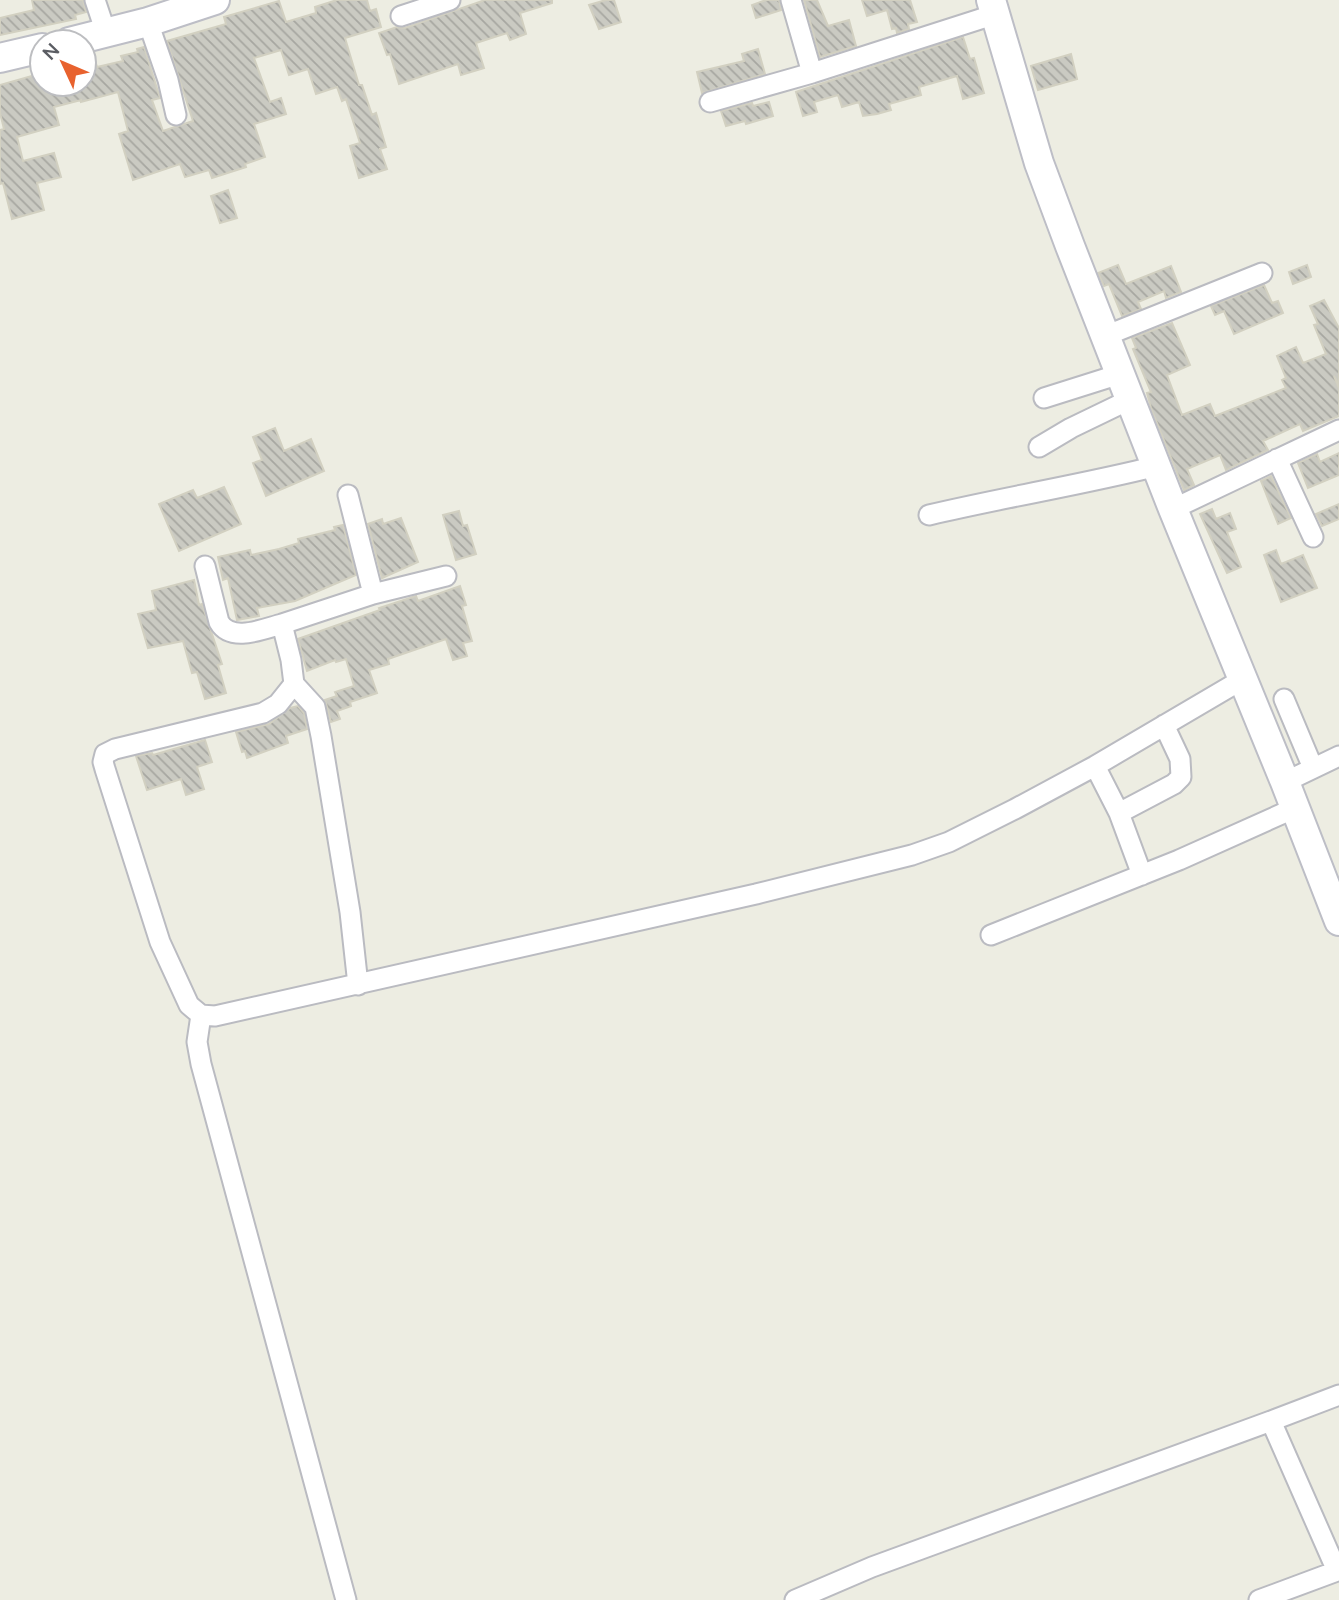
<svg xmlns="http://www.w3.org/2000/svg" width="1339" height="1600" font-family="'Nunito Sans',sans-serif">
<style>
.building{fill:url(#building-back-hatch);stroke:#d2d0c1;stroke-width:2}
.lines{fill:none;stroke-linecap:round;stroke-linejoin:round}
.street-casing{stroke:#babbc1;stroke-width:23}
.secondary-casing{stroke:#bdbec6;stroke-width:32}
.street{stroke:#fff;stroke-width:19}
.secondary{stroke:#fff;stroke-width:28}
</style>
<defs>
<pattern id="building-back-hatch" width="6" height="6" patternUnits="userSpaceOnUse" patternTransform="scale(1.75)"><rect width="6" height="6" fill="#cacac2"/><path d="M-1 5l2 2M0 0l6 6M5-1l2 2" fill="none" stroke="#a7a7a1"/></pattern>
</defs>
<rect width="100%" height="100%" fill="#edede2"/>
<!-- building -->
<path class="building" d="M 32,0 L 83,0 L 86,12 L 75,15 L 76,19 L 0,35 L 0,18 L 34,10 Z
M 337,0 L 367,0 L 370,11 L 376,9 L 381,27 L 345,38 L 359,85 L 362,85 L 372,115 L 376,113 L 386,147 L 380,149 L 387,169 L 359,178 L 350,146 L 360,143 L 346,99 L 342,101 L 337,87 L 316,94 L 308,69 L 289,75 L 281,50 L 254,58 L 270,102 L 281,98 L 286,114 L 254,124 L 265,157 L 245,164 L 246,167 L 212,178 L 209,170 L 185,177 L 180,164 L 133,180 L 119,134 L 128,131 L 118,92 L 81,102 L 81,100 L 54,107 L 59,125 L 17,137 L 23,161 L 54,153 L 61,177 L 37,183 L 44,210 L 12,219 L 3,183 L 0,184 L 0,130 L 4,129 L 0,113 L 0,85 L 42,73 L 42,84 L 84,84 L 84,55 L 93,53 L 97,67 L 123,61 L 121,56 L 138,52 L 137,49 L 144,47 L 160,98 L 152,100 L 163,131 L 193,121 L 167,41 L 226,24 L 224,17 L 279,1 L 286,22 L 316,13 L 315,7 Z
M 485,0 L 552,0 L 552,3 L 520,13 L 526,34 L 510,40 L 507,33 L 476,43 L 484,68 L 461,75 L 458,64 L 399,84 L 390,54 L 387,55 L 379,33 L 397,27 L 405,28 Z
M 606,0 L 614,0 L 621,22 L 599,29 L 589,5 Z
M 766,0 L 779,0 L 781,10 L 756,18 L 752,5 Z
M 804,0 L 817,0 L 828,26 L 849,20 L 856,46 L 820,57 Z
M 862,0 L 910,0 L 917,22 L 908,24 L 909,29 L 897,33 L 896,28 L 892,29 L 887,10 L 867,16 Z
M 963,37 L 970,59 L 974,58 L 984,93 L 963,99 L 957,76 L 919,87 L 921,95 L 889,104 L 891,110 L 877,114 L 863,116 L 859,102 L 842,107 L 838,95 L 814,102 L 817,112 L 803,116 L 796,92 Z
M 758,49 L 765,74 L 702,93 L 697,72 L 744,61 L 742,54 Z
M 1071,54 L 1077,79 L 1038,90 L 1031,66 Z
M 769,102 L 773,116 L 746,124 L 745,121 L 726,126 L 721,111 L 752,103 L 753,106 Z
M 228,190 L 237,218 L 220,223 L 211,196 Z
M 1118,265 L 1126,284 L 1171,266 L 1181,292 L 1166,298 L 1164,291 L 1138,302 L 1141,309 L 1122,316 L 1109,284 L 1104,286 L 1098,273 Z
M 1307,265 L 1311,277 L 1293,284 L 1289,272 Z
M 1264,285 L 1272,303 L 1278,301 L 1283,313 L 1234,334 L 1224,311 L 1215,315 L 1211,306 Z
M 1324,300 L 1339,328 L 1339,384 L 1334,376 L 1339,388 L 1339,416 L 1303,431 L 1300,424 L 1263,441 L 1268,450 L 1226,470 L 1220,455 L 1187,469 L 1194,485 L 1184,490 L 1151,408 L 1147,393 L 1151,392 L 1133,349 L 1136,348 L 1132,338 L 1172,323 L 1190,365 L 1167,375 L 1182,415 L 1210,404 L 1215,416 L 1286,388 L 1282,380 L 1286,378 L 1277,356 L 1296,347 L 1303,363 L 1326,354 L 1314,325 L 1318,324 L 1310,306 Z
M 275,428 L 284,451 L 311,439 L 324,471 L 266,496 L 253,463 L 262,460 L 253,437 Z
M 1339,453 L 1339,475 L 1308,488 L 1298,463 L 1317,454 L 1320,462 Z
M 1271,476 L 1291,518 L 1278,524 L 1261,481 Z
M 224,487 L 241,524 L 179,551 L 159,504 L 193,490 L 197,498 Z
M 1339,504 L 1339,519 L 1322,526 L 1316,514 Z
M 1212,509 L 1216,519 L 1230,513 L 1236,529 L 1227,532 L 1241,567 L 1227,573 L 1200,514 Z
M 459,511 L 463,526 L 467,525 L 476,554 L 456,560 L 443,515 Z
M 401,518 L 418,562 L 382,578 L 368,524 L 382,519 L 383,524 Z
M 343,525 L 356,575 L 295,601 L 257,608 L 259,616 L 237,620 L 228,578 L 223,580 L 218,557 L 250,550 L 251,555 L 279,549 L 299,543 L 298,539 L 335,530 L 334,527 Z
M 1276,550 L 1281,564 L 1303,555 L 1317,588 L 1281,602 L 1264,555 Z
M 194,580 L 199,605 L 202,604 L 222,664 L 218,665 L 226,693 L 205,699 L 197,672 L 192,673 L 183,641 L 148,648 L 138,614 L 156,610 L 152,591 Z
M 460,586 L 466,605 L 462,606 L 472,641 L 463,643 L 467,656 L 453,660 L 446,639 L 388,659 L 389,664 L 369,670 L 377,693 L 350,702 L 351,706 L 337,711 L 340,719 L 331,722 L 325,700 L 337,696 L 335,692 L 354,686 L 346,659 L 336,662 L 335,660 L 307,671 L 298,639 L 380,610 L 379,608 L 416,596 L 418,601 Z
M 298,706 L 304,713 L 307,729 L 286,736 L 288,743 L 247,758 L 245,751 L 242,752 L 236,732 L 269,724 L 290,708 Z
M 205,740 L 212,762 L 197,767 L 204,789 L 186,795 L 181,779 L 147,790 L 136,756 L 152,753 L 153,755 Z"/>
<g class="lines">
<!-- street casing -->
<g class="street-casing">
<path id="street" d="M 95,0 L 106,33
M 791,0 L 812,73
M 401,16 L 450,0
M 148,22 L 168,80 L 176,115
M 710,102 L 812,73 L 996,14
M 1105,336 L 1262,273
M 1044,398 L 1120,374
M 1039,447 L 1071,428 L 1131,399
M 1277,459 L 1313,537
M 348,495 L 373,594
M 1173,509 L 1339,430
M 929,515 C 1005,497 1081,485 1157,466
M 205,566 L 219,622 C 231,643 263,629 282,624
M 446,576 L 373,594 L 282,624 L 291,660 L 294,684 L 278,704 L 263,713 L 115,749 L 105,754 L 103,762 L 105,769 L 160,942 L 189,1005 L 201,1015 L 215,1016 L 756,894 L 912,855 L 949,842 L 1015,809 L 1095,766 L 1243,679
M 294,684 L 315,707 L 321,736 L 350,912 L 358,985
M 1284,699 L 1313,768
M 1095,766 L 1119,813 L 1142,875
M 1285,782 L 1339,756
M 1119,813 L 1174,784 L 1181,777 L 1180,759 L 1164,725
M 991,935 L 1179,860 L 1295,808
M 201,1015 L 197,1042 L 201,1064 L 346,1600
M 795,1600 L 872,1567 L 1271,1421
M 1259,1600 L 1337,1571 L 1271,1421 L 1339,1395"/>
</g>
<!-- secondary casing -->
<g class="secondary-casing">
<path id="secondary" d="M 991,0 L 1039,163 L 1070,246 L 1173,509 L 1285,782 L 1339,921
M 69,42 L 148,22 L 215,0
M 0,58 L 42,48"/>
</g>
<!-- street -->
<use href="#street" class="street"/>
<!-- secondary -->
<use href="#secondary" class="secondary"/>
</g>
<!-- north arrow -->
<g transform="translate(63 63) rotate(314)"><circle r="33" fill="#ffffff" stroke="#bdbec1" stroke-width="2"/>
<path d="M0-5L12 26L0 18L-12 26Z" fill="#e8622e"/>
<text y="-10" font-size="19" font-weight="bold" text-anchor="middle" fill="#5b5d63">N</text>
</g>
</svg>
